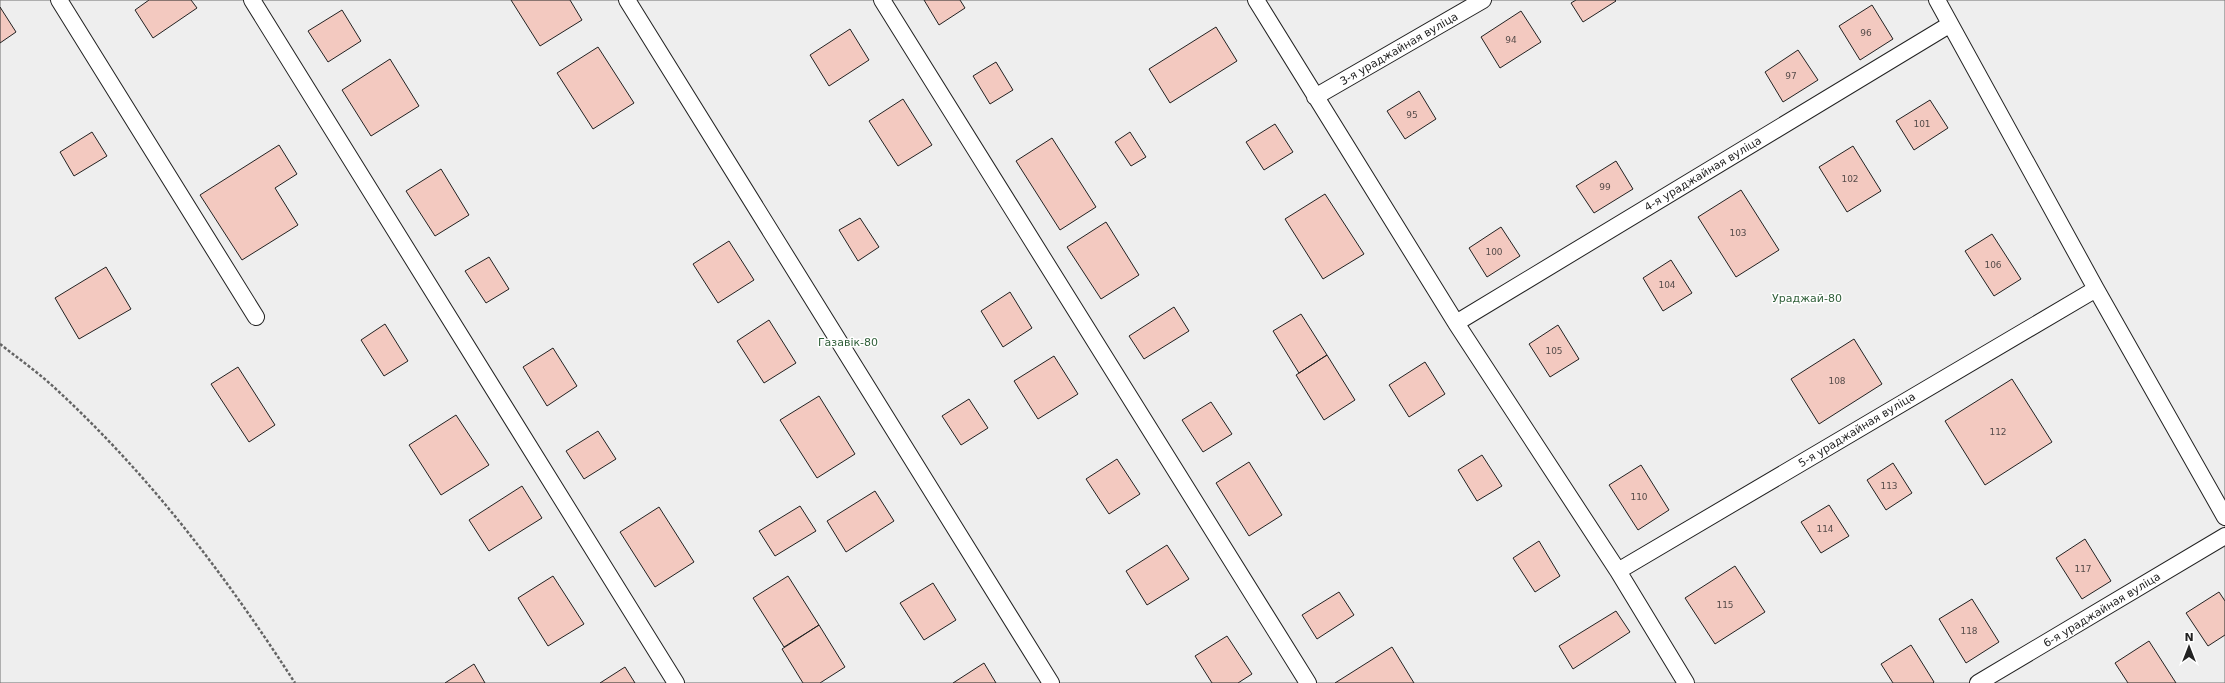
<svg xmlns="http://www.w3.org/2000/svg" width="2225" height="683" font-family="'DejaVu Sans',sans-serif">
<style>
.green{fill:#eee;stroke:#6f6f6f}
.building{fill:#f3c9c0;stroke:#222}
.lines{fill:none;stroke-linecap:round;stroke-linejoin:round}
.lane-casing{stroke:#222;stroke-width:18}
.path{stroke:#646464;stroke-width:2.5;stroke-dasharray:3 2;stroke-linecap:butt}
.lane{stroke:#fff;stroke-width:16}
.labels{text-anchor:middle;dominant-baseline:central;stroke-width:3;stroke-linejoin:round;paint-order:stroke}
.number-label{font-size:9px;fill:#564c4a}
.street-label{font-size:11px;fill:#222;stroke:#fff}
.park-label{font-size:11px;fill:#2f5e38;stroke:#fff}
</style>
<rect width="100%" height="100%" fill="#fff"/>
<!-- green -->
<path class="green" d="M 0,0 L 2225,0 L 2225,683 L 0,683 Z"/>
<!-- building -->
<path class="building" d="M 149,0 L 191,0 L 197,8 L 153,38 L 135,10 Z
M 511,0 L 570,0 L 582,20 L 540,46 Z
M 924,0 L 960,0 L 965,8 L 939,25 Z
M 1576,0 L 1615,0 L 1616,1 L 1583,22 L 1571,3 Z
M 1872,5 L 1893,39 L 1860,60 L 1839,26 Z
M 0,7 L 16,32 L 0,43 Z
M 342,10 L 361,41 L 328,62 L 308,31 Z
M 1521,11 L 1541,42 L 1500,68 L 1481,37 Z
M 1216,27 L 1237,61 L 1170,103 L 1149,69 Z
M 850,29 L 869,60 L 829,86 L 810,55 Z
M 598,47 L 634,103 L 593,129 L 557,73 Z
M 1798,50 L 1818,80 L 1783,102 L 1765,72 Z
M 390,59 L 419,106 L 371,136 L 342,90 Z
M 996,62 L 1013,90 L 990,104 L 973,76 Z
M 1419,91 L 1436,119 L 1405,139 L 1387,111 Z
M 903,99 L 932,145 L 898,166 L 869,121 Z
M 1930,100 L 1948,128 L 1914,150 L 1896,121 Z
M 1275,124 L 1293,152 L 1264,170 L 1246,142 Z
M 92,132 L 107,156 L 74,176 L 60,152 Z
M 1130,132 L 1146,157 L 1131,166 L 1115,142 Z
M 1052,138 L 1096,207 L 1060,230 L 1016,161 Z
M 279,145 L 297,174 L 275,188 L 298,225 L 242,260 L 200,195 Z
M 1853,146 L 1881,191 L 1847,212 L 1819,167 Z
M 1616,161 L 1633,189 L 1594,213 L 1576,186 Z
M 441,169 L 469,215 L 435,236 L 406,191 Z
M 1741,190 L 1779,250 L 1736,277 L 1698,217 Z
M 1325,194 L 1364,254 L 1323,279 L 1285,219 Z
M 860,218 L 879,247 L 858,261 L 839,230 Z
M 1106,222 L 1139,275 L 1101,299 L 1067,247 Z
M 1501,227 L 1520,256 L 1487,277 L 1469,248 Z
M 1992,234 L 2021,279 L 1994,296 L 1965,251 Z
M 729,241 L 754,280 L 718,303 L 693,264 Z
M 489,257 L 509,289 L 486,303 L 465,271 Z
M 1671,260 L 1692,293 L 1663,311 L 1643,278 Z
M 106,267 L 131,309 L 79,339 L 55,298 Z
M 1010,292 L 1032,328 L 1003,347 L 981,311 Z
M 1174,307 L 1189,331 L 1144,359 L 1129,336 Z
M 1301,314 L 1327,355 L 1299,373 L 1273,331 Z
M 769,320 L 796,363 L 764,383 L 737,341 Z
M 385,324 L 408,361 L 384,376 L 361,340 Z
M 1558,325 L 1579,359 L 1550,377 L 1529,344 Z
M 1854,339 L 1882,384 L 1819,424 L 1791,379 Z
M 553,348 L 577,386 L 547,406 L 523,367 Z
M 1327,355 L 1355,400 L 1324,420 L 1296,375 Z
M 1054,356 L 1078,394 L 1038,419 L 1014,381 Z
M 1425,362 L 1445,394 L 1409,417 L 1389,385 Z
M 238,367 L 275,425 L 249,442 L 211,384 Z
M 2012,379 L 2052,442 L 1985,485 L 1945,421 Z
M 819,396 L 855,454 L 817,478 L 780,420 Z
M 969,399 L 988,428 L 961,445 L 942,416 Z
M 1211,402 L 1232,434 L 1203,452 L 1182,420 Z
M 456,415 L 489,465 L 441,495 L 409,445 Z
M 598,431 L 616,459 L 584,479 L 566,451 Z
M 1482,455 L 1502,486 L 1477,501 L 1458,470 Z
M 1117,459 L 1140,494 L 1109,514 L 1086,479 Z
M 1249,462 L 1282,515 L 1249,536 L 1216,483 Z
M 1893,463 L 1912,493 L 1886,510 L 1867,480 Z
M 1641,465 L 1669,510 L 1638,530 L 1609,485 Z
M 522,486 L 542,518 L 489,551 L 469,520 Z
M 875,491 L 894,521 L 846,552 L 827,521 Z
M 1829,505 L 1849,536 L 1821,553 L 1801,522 Z
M 800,506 L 816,531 L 775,556 L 759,531 Z
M 659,507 L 694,562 L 655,587 L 620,532 Z
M 2085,539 L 2111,581 L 2082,599 L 2056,558 Z
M 1539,541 L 1560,576 L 1535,592 L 1513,558 Z
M 1167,545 L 1189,579 L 1147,605 L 1126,571 Z
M 1735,566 L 1765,612 L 1715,644 L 1685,598 Z
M 553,576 L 584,624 L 548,646 L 518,598 Z
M 788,576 L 819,625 L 784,647 L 753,598 Z
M 933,583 L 956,620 L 924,640 L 900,603 Z
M 1339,592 L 1354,615 L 1317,639 L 1302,615 Z
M 2219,592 L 2225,601 L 2225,635 L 2208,646 L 2186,613 Z
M 1972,599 L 1999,642 L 1966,663 L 1939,619 Z
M 1616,611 L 1630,632 L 1573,669 L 1559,646 Z
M 819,625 L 845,667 L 820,683 L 803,683 L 782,649 Z
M 1227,636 L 1252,674 L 1238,683 L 1212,683 L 1195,656 Z
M 2149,641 L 2176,683 L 2128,683 L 2115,663 Z
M 1911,645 L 1934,682 L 1933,683 L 1893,683 L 1881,664 Z
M 1392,647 L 1414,683 L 1335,683 Z
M 984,663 L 996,683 L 953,683 Z
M 474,664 L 485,683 L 445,683 Z
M 625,667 L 635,683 L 600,683 Z"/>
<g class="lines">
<!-- lane casing -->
<g class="lane-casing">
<path id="lane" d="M 59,0 L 256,317
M 252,0 L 676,683
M 627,0 L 1051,683
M 882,0 L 1308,683
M 1256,0 L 1456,323 L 1618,571 L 1686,683
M 1937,0 L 2096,289 L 2225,517
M 1315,97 L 1483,0
M 1456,323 L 1949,25
M 1618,571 L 2096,289
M 1978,683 L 2225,536"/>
</g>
<!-- path -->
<path class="path" d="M 0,344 C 19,359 39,373 57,390 C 150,476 226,576 295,683"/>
<!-- lane -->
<use href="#lane" class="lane"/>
</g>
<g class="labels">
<!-- number labels -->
<g class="number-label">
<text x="1866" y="33">96</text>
<text x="1511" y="40">94</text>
<text x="1791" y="76">97</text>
<text x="1412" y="115">95</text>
<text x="1922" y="124">101</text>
<text x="1850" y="179">102</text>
<text x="1605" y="187">99</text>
<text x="1738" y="233">103</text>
<text x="1494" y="252">100</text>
<text x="1993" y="265">106</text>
<text x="1667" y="285">104</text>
<text x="1554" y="351">105</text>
<text x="1837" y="381">108</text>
<text x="1998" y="432">112</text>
<text x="1889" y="486">113</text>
<text x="1639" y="497">110</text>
<text x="1825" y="529">114</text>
<text x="2083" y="569">117</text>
<text x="1725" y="605">115</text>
<text x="1969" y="631">118</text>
</g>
<!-- street labels -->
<g class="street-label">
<text transform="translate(1399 49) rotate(-30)">3-я ураджайная вуліца</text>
<text transform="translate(1703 174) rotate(-31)">4-я ураджайная вуліца</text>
<text transform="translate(1857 430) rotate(-31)">5-я ураджайная вуліца</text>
<text transform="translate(2102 610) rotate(-31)">6-я ураджайная вуліца</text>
</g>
<!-- park labels -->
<g class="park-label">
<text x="1807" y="298">Ураджай-80</text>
<text x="848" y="342">Газавік-80</text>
</g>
</g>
<!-- north arrow -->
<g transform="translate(2189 647)" stroke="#ffffff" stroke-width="3" paint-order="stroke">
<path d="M0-3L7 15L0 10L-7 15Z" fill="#222222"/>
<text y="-6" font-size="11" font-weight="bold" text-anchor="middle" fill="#222222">N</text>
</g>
</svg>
